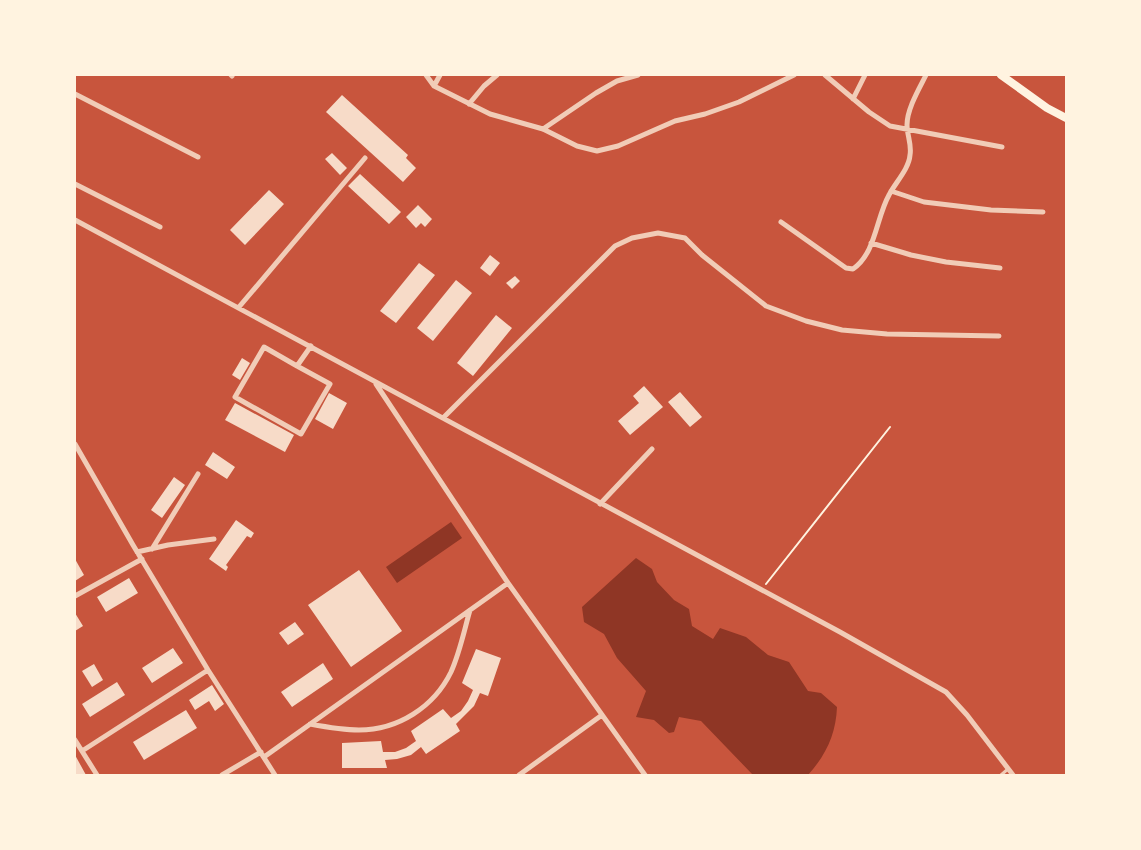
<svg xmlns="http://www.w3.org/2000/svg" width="1141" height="850" font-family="Raleway,sans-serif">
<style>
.water{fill:#8f3625}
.building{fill:#f7dbc8}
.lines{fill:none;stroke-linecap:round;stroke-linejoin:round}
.path{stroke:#fff3e0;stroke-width:2}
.service{stroke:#f1ccb7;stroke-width:3}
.minor{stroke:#f1ccb7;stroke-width:5}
.secondary{stroke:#fff3e0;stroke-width:8}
</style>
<rect width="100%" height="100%" fill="#c8553d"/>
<!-- water -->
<path class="water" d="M 451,522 L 462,538 L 397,583 L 386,567 Z
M 636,558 L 652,569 L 657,582 L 674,600 L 689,609 L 692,626 L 713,639 L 720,628 L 746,637 L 768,655 L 789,662 L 808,691 L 821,693 L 837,707 C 836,734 826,755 808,775 L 753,775 L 701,721 L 679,717 L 674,732 L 669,733 L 654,720 L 636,717 L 646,691 L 617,658 L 604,634 L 584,622 L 582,607 Z"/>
<!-- building -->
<path class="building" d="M 342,95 L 408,155 L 406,158 L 416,168 L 403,182 L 326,112 Z
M 332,153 L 347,168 L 340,175 L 325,159 Z
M 360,174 L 401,212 L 389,224 L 348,186 Z
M 269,190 L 284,204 L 245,245 L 230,230 Z
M 418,205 L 432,219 L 425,227 L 421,223 L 416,228 L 406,217 Z
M 490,255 L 500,263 L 490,276 L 480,268 Z
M 419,263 L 435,275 L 396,323 L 380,311 Z
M 515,276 L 520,281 L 512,289 L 506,283 Z
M 456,280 L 472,293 L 433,341 L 417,328 Z
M 496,315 L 512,328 L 473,376 L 457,363 Z
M 242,358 L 250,363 L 240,380 L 232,375 Z
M 644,386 L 663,407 L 630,435 L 618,421 L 639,403 L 633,396 Z
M 680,392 L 702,417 L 690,427 L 668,402 Z
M 329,393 L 347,403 L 333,429 L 315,419 Z
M 235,403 L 294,435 L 285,452 L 225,420 Z
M 213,452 L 235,467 L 227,479 L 205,465 Z
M 174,477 L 185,485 L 162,518 L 151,510 Z
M 236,520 L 254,533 L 251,538 L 247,536 L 226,565 L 228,567 L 226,571 L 209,559 Z
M 75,559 L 84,575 L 75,581 Z
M 359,570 L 402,631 L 351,667 L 308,605 Z
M 129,578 L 138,593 L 106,612 L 97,597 Z
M 75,613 L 83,626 L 75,631 Z
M 295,622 L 304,634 L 288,645 L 279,633 Z
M 173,648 L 183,663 L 152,683 L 142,668 Z
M 476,649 L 501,658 L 488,696 L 480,693 L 474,706 L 456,724 L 460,731 L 426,754 L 421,747 L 411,755 L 397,759 L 385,760 L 387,768 L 342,768 L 342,743 L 381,741 L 383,752 L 395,752 L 406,748 L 416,741 L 411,731 L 443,709 L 451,718 L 461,711 L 468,701 L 473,690 L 462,683 Z
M 323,663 L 333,679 L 292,707 L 281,692 Z
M 94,664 L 103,680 L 92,687 L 82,671 Z
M 117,682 L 125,695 L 90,717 L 82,704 Z
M 212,685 L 224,704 L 215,711 L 209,701 L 195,710 L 189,700 Z
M 186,710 L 197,728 L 144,760 L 133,742 Z
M 75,755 L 86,775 L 75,775 Z"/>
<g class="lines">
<!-- path -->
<path class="path" d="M 766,584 L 890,427"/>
<!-- service -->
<path class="service" d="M 1001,775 L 1008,769"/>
<!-- minor -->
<path class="minor" d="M 231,75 L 232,76
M 426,75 L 434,86 L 490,114 L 543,129 L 577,146 L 597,151 L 618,146 L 675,121 L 705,114 L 739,102 L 794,75
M 825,75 L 869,112 L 890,126 L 1002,147
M 434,86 L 440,75
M 75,94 L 198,157
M 853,99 L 865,75
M 469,104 L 484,86 L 497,75
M 543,129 L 596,93 L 617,81 L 638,75
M 75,184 L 160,227
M 891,191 L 924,202 L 991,210 L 1043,212
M 75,220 L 840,632 L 946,692 L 967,715 L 1013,775
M 781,222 L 846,268 L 853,269 C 876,253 876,218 889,195 C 895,183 909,169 910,155 C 912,145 907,135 907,125 C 907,109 919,89 926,75
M 871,243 L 911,255 L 946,262 L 1000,268
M 239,307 L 365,158
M 297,366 L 330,384 L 301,434 L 235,397 L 264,347 L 297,366 L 311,346
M 376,384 L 508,583 L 645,775
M 443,418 L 615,246 L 632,238 L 658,233 L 685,238 L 702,255 L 766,306 L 806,321 L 842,330 L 887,334 L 999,336
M 75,444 L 133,545 L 208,670 L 275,775
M 600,504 L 652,449
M 152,549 L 198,474
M 137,552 L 168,545 L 214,539
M 75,596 L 142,559
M 310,724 C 326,727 343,730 359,730 C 398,730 434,707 451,672 C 460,652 464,631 470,610
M 75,740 L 97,775
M 82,751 L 208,670
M 264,757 L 508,583
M 222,775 L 261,752
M 519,775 L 602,715"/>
<!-- secondary -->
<path class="secondary" d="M 1001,75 L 1047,108 L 1066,118"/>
</g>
<!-- border -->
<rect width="1141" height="850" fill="none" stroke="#fff3e0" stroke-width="152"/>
</svg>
